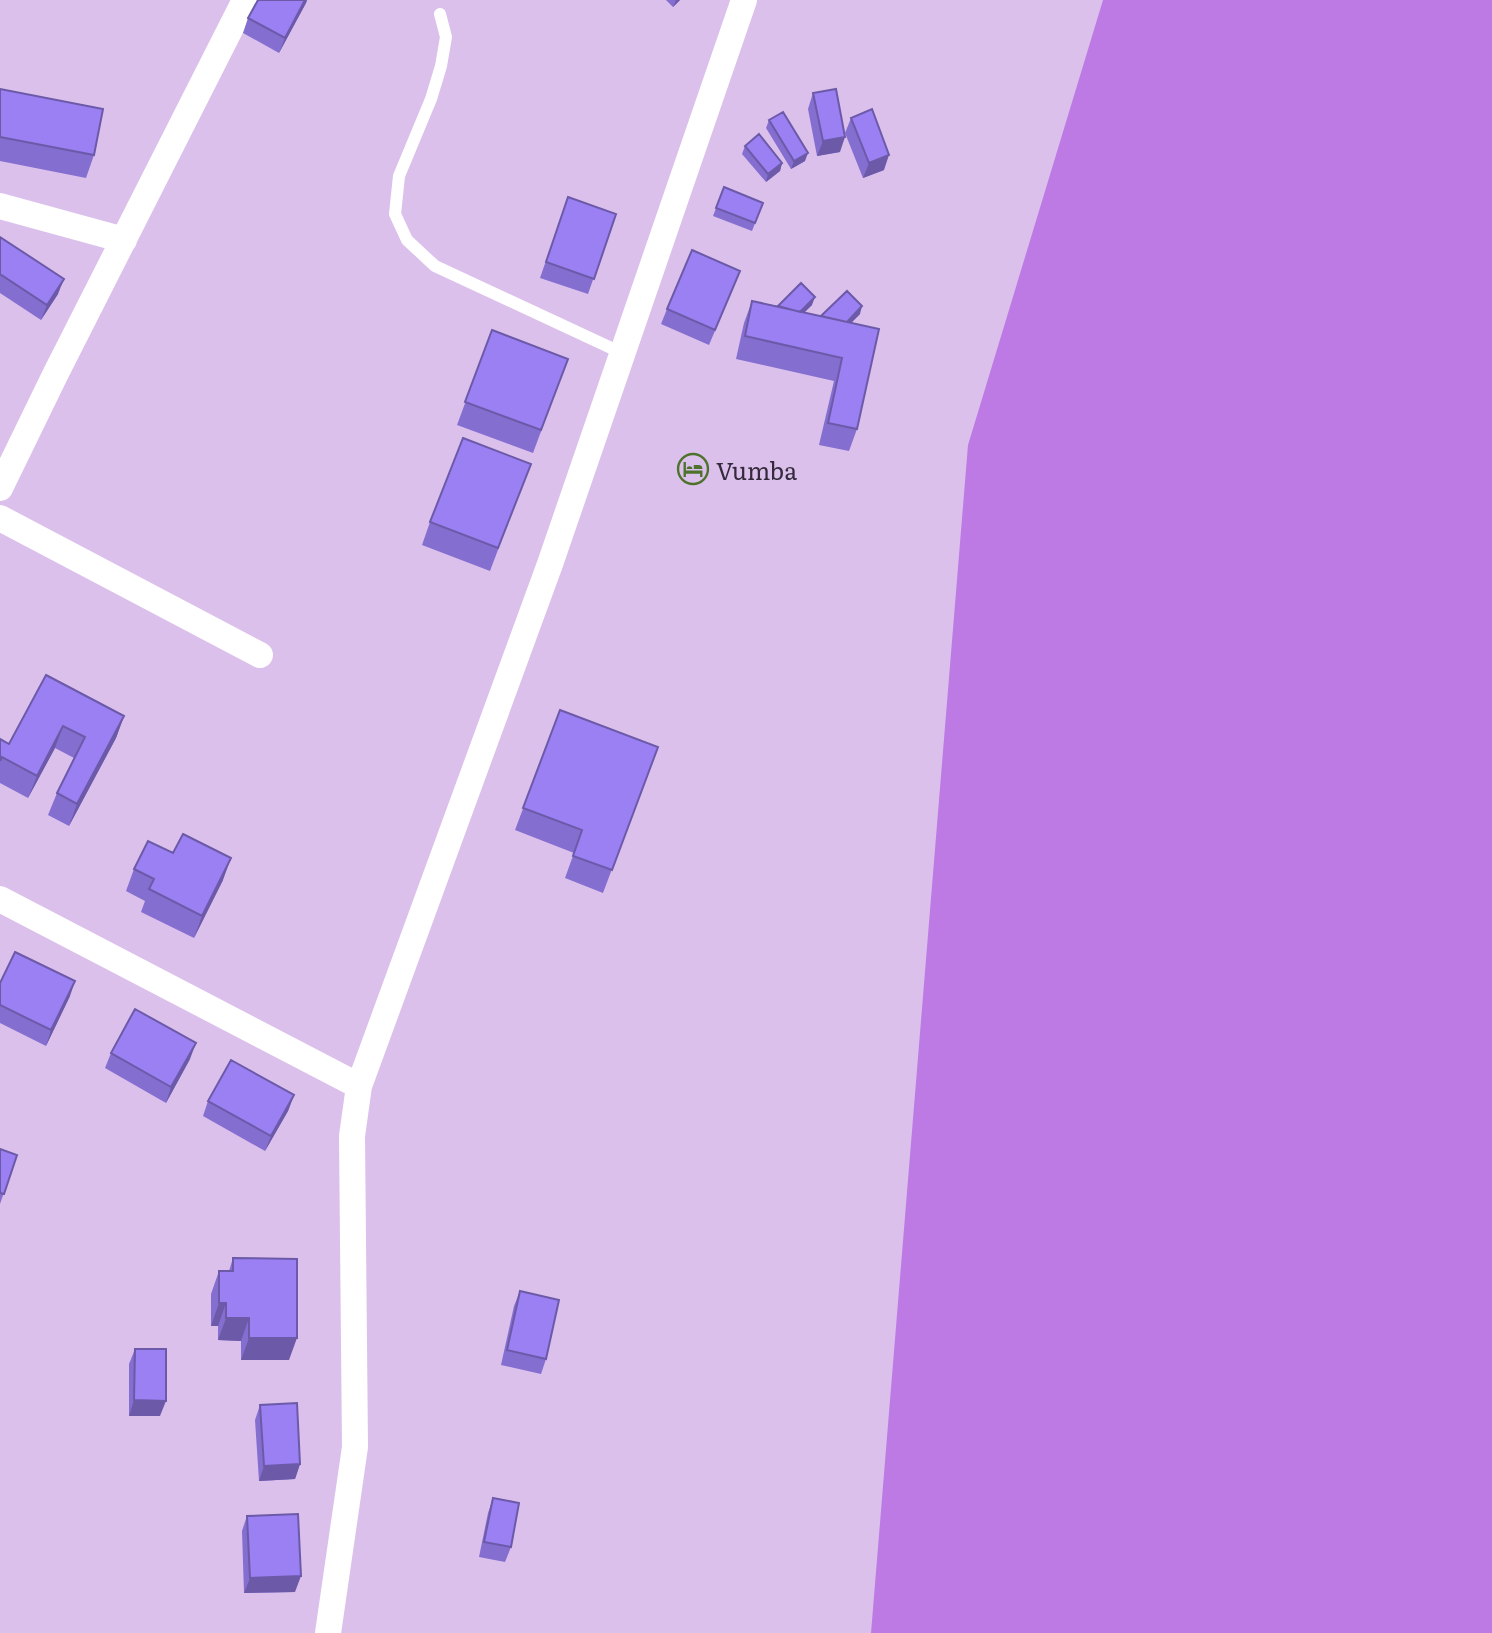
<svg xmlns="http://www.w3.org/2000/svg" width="1492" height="1633" font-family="Literata,serif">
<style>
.water{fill:#bd79e4}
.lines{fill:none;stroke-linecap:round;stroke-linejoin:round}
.service{stroke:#fff;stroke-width:12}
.minor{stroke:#fff;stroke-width:26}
.wall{fill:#846ed0}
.shaded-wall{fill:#6c5aa9}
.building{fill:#9a80f2;stroke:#6c5aa9;stroke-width:2}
.labels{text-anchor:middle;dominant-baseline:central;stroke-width:7;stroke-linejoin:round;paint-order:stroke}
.poi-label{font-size:24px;fill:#342a3b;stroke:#dbc0ec;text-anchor:start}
</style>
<rect width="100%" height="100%" fill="#dbc0ec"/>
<!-- water -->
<path class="water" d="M 1103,0 L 1492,0 L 1492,1633 L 871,1633 L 968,445 Z"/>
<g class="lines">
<!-- service -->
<path class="service" d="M 440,14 L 446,37 L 441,66 L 431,99 L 399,176 L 395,214 L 407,240 L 435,266 L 622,353"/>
<!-- minor -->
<path class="minor" d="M 0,206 L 124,240
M 0,488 L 55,375 L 245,0
M 0,518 L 260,655
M 0,899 L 359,1086
M 328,1633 L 355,1447 L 352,1136 L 359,1086 L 550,564 L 744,0"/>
</g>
<!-- wall -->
<path class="wall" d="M 305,0 L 307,0 L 306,3 L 279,53 L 243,33 L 248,18 Z
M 666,0 L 680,0 L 673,7 Z
M 0,89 L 94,155 L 86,178 L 0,161 Z
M 813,93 L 840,152 L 817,156 L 808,109 Z
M 851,118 L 884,170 L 863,178 L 845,133 Z
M 769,120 L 805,161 L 791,169 L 766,128 Z
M 745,146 L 782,163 L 780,171 L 766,182 L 742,154 Z
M 724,187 L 763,203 L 752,231 L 713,216 Z
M 568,197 L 616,214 L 588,294 L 540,278 Z
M 0,237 L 58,294 L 41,320 L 0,293 Z
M 734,286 L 709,345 L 661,324 L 667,309 Z
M 752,301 L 778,306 L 812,305 L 804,312 L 821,316 L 860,314 L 851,323 L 857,429 L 849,451 L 819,445 L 834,381 L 736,359 L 744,323 Z
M 492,330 L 568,359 L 533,453 L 457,425 Z
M 522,486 L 490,571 L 422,545 L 430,522 Z
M 46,675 L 124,716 L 116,738 L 69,826 L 48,815 L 57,793 L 74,758 L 55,748 L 28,798 L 0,783 L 0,739 L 9,744 Z
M 560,710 L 658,747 L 603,893 L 565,878 L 574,853 L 515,830 Z
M 134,869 L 223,880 L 194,938 L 141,912 L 145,901 L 126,891 Z
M 0,983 L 70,996 L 46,1046 L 0,1023 Z
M 111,1053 L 190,1059 L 166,1103 L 105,1068 Z
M 294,1095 L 288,1111 L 265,1151 L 203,1116 L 208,1101 Z
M 0,1149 L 17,1155 L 0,1204 Z
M 233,1258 L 289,1360 L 241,1360 L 241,1341 L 218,1340 L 218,1326 L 211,1326 L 211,1294 L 219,1271 L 229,1271 Z
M 520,1291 L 546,1359 L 541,1374 L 501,1365 L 514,1306 Z
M 135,1349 L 160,1416 L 129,1416 L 129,1364 Z
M 260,1405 L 300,1464 L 295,1479 L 259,1481 L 255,1420 Z
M 493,1498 L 511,1547 L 505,1562 L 479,1557 L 488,1513 Z
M 247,1516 L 295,1592 L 244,1593 L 242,1531 Z"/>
<!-- shaded-wall -->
<path class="shaded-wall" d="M 305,0 L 307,0 L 306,3 L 279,53 L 285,38 Z
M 676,0 L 680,0 L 673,7 Z
M 845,137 L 840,152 L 817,156 L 823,141 Z
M 808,153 L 805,161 L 791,169 L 794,161 Z
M 889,155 L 884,170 L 863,178 L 869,163 Z
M 782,163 L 780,171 L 766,182 L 768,174 Z
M 64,279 L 58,294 L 41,320 L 47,305 Z
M 815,297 L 812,305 L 793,324 L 796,316 Z
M 862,306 L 860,314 L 834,340 L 837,332 Z
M 124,716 L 116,738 L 69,826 L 77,804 Z
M 63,726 L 55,748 L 28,798 L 37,776 Z
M 231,858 L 223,880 L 194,938 L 202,916 Z
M 75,981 L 70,996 L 46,1046 L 51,1030 Z
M 196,1043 L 190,1059 L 166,1103 L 171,1087 Z
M 294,1095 L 288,1111 L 265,1151 L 271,1136 Z
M 219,1303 L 226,1303 L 218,1326 L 211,1326 Z
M 226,1318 L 249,1318 L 241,1341 L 218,1340 Z
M 249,1338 L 297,1338 L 289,1360 L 241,1360 Z
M 134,1400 L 166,1401 L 160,1416 L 129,1416 Z
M 300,1464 L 295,1479 L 259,1481 L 264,1466 Z
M 301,1576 L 295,1592 L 244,1593 L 250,1578 Z"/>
<!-- building -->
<path class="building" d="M 258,0 L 305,0 L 285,38 L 248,18 Z
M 0,89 L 103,109 L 94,155 L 0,137 Z
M 836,89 L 845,137 L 823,141 L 813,93 Z
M 872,109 L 889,155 L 869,163 L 851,118 Z
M 783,112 L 808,153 L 794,161 L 769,120 Z
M 759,134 L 782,163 L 768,174 L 745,146 Z
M 724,187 L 763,203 L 755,223 L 716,208 Z
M 568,197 L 616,214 L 594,279 L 546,262 Z
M 0,237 L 64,279 L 47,305 L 0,274 Z
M 692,250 L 740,271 L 715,330 L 667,309 Z
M 801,283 L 815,297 L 800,312 L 778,306 Z
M 847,291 L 862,306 L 847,322 L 821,316 Z
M 752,301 L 879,329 L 857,429 L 828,423 L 842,358 L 745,336 Z
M 492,330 L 568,359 L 541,430 L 465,402 Z
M 463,438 L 531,464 L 498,548 L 430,522 Z
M 46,675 L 124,716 L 77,804 L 57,793 L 85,737 L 63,726 L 37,776 L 2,757 L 0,761 L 0,739 L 9,744 Z
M 560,710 L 658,747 L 612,870 L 573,856 L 582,830 L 523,808 Z
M 183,834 L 231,858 L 202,916 L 149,889 L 154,879 L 134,869 L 148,841 L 173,853 Z
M 15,952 L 75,981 L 51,1030 L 0,1005 L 0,983 Z
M 135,1009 L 196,1043 L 171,1087 L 111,1053 Z
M 231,1060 L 294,1095 L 271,1136 L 208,1101 Z
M 0,1149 L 17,1155 L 4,1194 L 0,1193 Z
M 233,1258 L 297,1259 L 297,1338 L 249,1338 L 249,1318 L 226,1318 L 226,1303 L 219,1303 L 219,1271 L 233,1271 Z
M 520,1291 L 559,1300 L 546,1359 L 507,1350 Z
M 135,1349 L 166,1349 L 166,1401 L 134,1400 Z
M 297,1403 L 300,1464 L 264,1466 L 260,1405 Z
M 493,1498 L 519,1503 L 511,1547 L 484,1542 Z
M 298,1514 L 301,1576 L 250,1578 L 247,1516 Z"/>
<!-- icons -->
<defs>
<g id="hotel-ring" transform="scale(1.575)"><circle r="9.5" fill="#dbc0ec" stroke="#4e722b" stroke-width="1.5"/><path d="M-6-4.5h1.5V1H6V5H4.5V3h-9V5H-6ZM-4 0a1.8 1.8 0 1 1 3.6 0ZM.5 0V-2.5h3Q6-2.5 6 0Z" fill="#4e722b"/></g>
</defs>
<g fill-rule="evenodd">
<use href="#hotel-ring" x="693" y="469"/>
</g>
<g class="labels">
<!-- poi labels -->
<g class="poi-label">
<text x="716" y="469">Vumba</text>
</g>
</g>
</svg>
